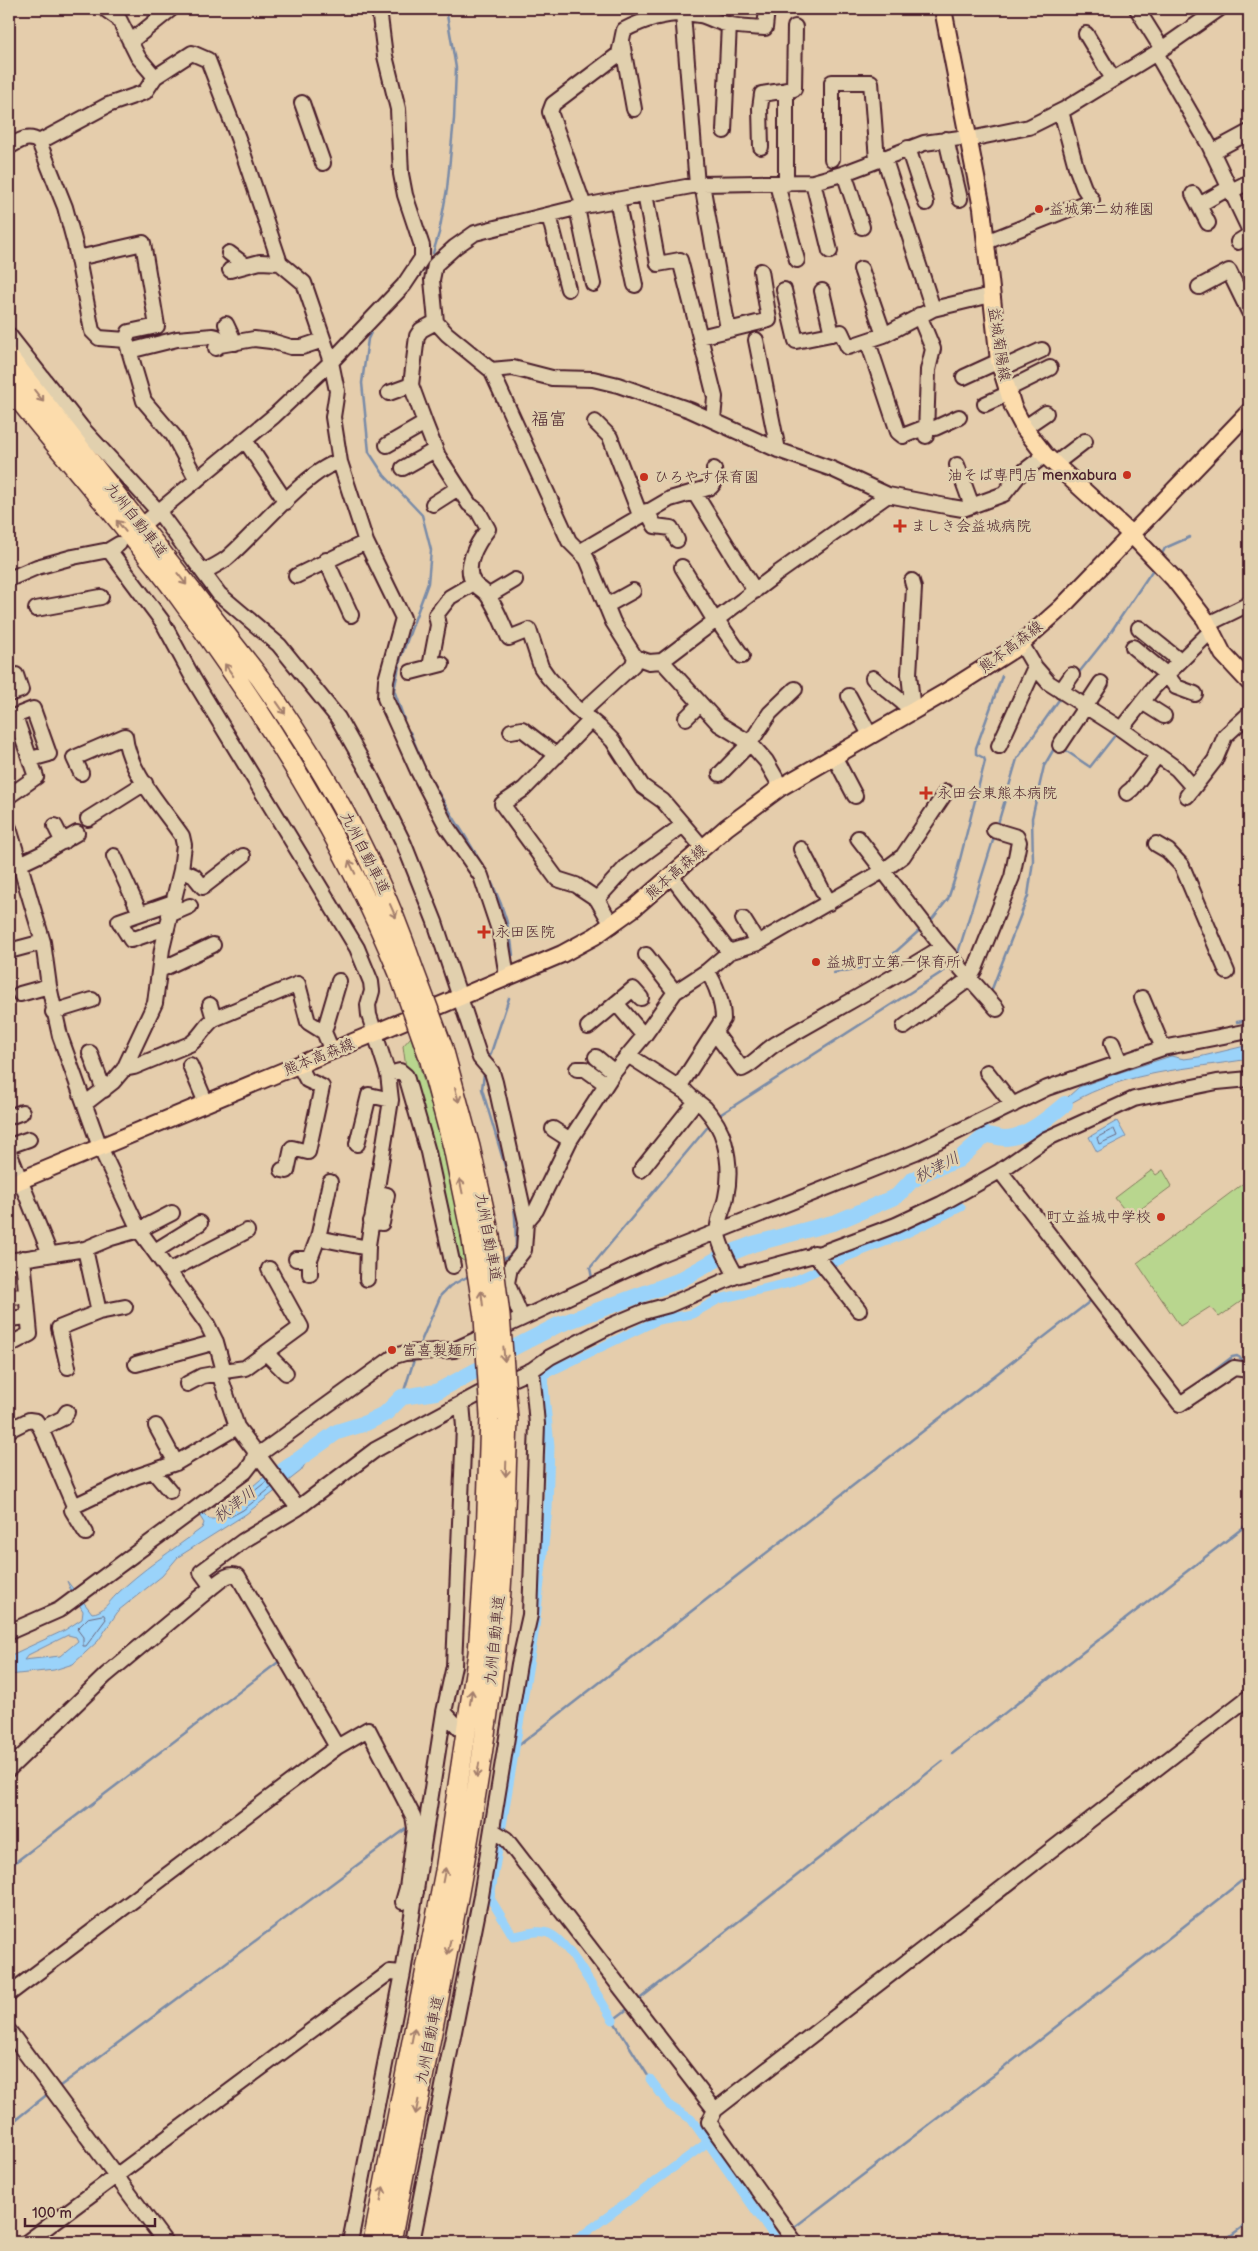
<svg xmlns="http://www.w3.org/2000/svg" width="1258" height="2251" font-family="'Balsamiq Sans','Klee One',sans-serif">
<style>
.green{fill:#b8d68e;stroke:#817a5c}
.water{fill:#9ad3fa;stroke:#7a8ba7;fill-rule:evenodd}
.lines{fill:none;stroke-linecap:round;stroke-linejoin:round}
.shore{stroke:#6a677e;stroke-width:1}
.stream{stroke:#7a8ba7;stroke-width:2.5}
.canal{stroke:#9ad3fa;stroke-width:9}
.river{stroke:#9ad3fa;stroke-width:16}
.minor-casing{stroke:#4a1f2b;stroke-width:18}
.major-casing{stroke:#4a1f2b;stroke-width:20}
.highway-casing{stroke:#4a1f2b;stroke-width:22}
.minor{stroke:#e1d0ae;stroke-width:14}
.major{stroke:#fcdcac;stroke-width:16}
.highway{stroke:#fcdcac;stroke-width:19}
.highway-bridge-casing{stroke:#4a1f2b;stroke-width:22;stroke-linecap:butt}
.highway-bridge{stroke:#fcdcac;stroke-width:19}
.oneway{stroke:#a37e6c}
.poi-dot{fill:#c8321e;stroke:#e1d0ae;stroke-width:2}
.labels{text-anchor:middle;dominant-baseline:central;stroke-width:5;stroke-linejoin:round;paint-order:stroke}
.poi-label{font-size:15px;fill:#4a1f2b;stroke:#e1d0ae;text-anchor:start}
.street-label{font-size:15px;fill:#4a1f2b;stroke:#e1d0ae}
.water-label{font-size:16px;font-style:italic;fill:#563a4a;stroke:#e1d0ae}
.quarter-label{font-size:18px;fill:#4a1f2b;stroke:#e1d0ae}
</style>
<rect width="100%" height="100%" fill="#e5cdac"/>
<filter id="ink" filterUnits="userSpaceOnUse"><feTurbulence type="fractalNoise" baseFrequency=".02" numOctaves="2"/><feDisplacementMap in="SourceGraphic" scale="10" xChannelSelector="R" yChannelSelector="G"/><feConvolveMatrix kernelMatrix="1 2 1 2 8 2 1 2 1" color-interpolation-filters="sRGB"/></filter>
<g filter="url(#ink)">
<!-- green -->
<path class="green" d="M 411,1037 L 443,1146 L 467,1263 L 456,1256 L 406,1068 L 403,1046 Z
M 1152,1170 L 1156,1175 L 1163,1170 L 1172,1186 L 1130,1217 L 1115,1198 Z
M 1249,1179 L 1249,1307 L 1243,1300 L 1219,1317 L 1210,1307 L 1180,1326 L 1137,1263 Z"/>
<!-- water -->
<path class="water" d="M 1249,1045 L 1249,1059 C 1190,1069 1125,1071 1071,1103 C 1064,1107 1057,1115 1051,1121 L 1048,1115 L 1079,1087 L 1121,1072 L 1171,1056 L 1184,1059 L 1199,1057 Z
M 1117,1121 L 1126,1137 L 1097,1152 L 1089,1137 Z
M 295,1456 L 305,1464 L 301,1471 L 246,1514 L 178,1557 L 162,1576 L 119,1610 L 98,1641 L 73,1664 L 54,1670 L 9,1675 L 9,1656 L 65,1630 L 82,1619 L 83,1611 L 71,1591 L 67,1581 L 92,1613 C 102,1613 109,1602 116,1595 C 141,1570 173,1550 202,1528 L 204,1523 L 197,1512 L 200,1510 L 209,1519 L 214,1519 L 260,1480 ZM 68,1635 L 76,1637 L 78,1641 L 60,1656 L 24,1660 L 28,1655 Z"/>
<g class="lines">
<!-- shore -->
<path class="shore" d="M 1114,1129 L 1117,1136 L 1099,1144 L 1097,1138 Z
M 267,1481 L 228,1512 L 227,1516 L 230,1517 L 243,1510 L 272,1487
M 104,1615 L 106,1619 L 86,1646 L 83,1646 L 83,1637 L 77,1629 L 88,1618 Z"/>
<!-- stream -->
<path class="stream" d="M 433,253 L 439,233 L 447,189 L 454,119 L 456,68 L 446,9
M 407,292 L 423,271
M 374,326 L 368,339 L 362,383 L 369,452 L 384,475 L 422,515 L 431,550 L 428,583 L 401,657 L 394,690 L 404,719
M 1161,556 L 1165,548 L 1190,537
M 1077,675 L 1108,636 L 1154,568
M 410,732 C 416,746 421,760 428,774 C 459,833 507,885 513,955
M 1062,748 L 1090,767 L 1116,734
M 997,827 L 1017,759 L 1061,697
M 929,923 L 948,899 L 956,875 L 985,761 L 984,758 L 976,754 L 976,748 L 1002,676
M 957,956 L 995,834
M 834,973 L 875,965 L 890,957 L 922,928
M 990,994 L 1028,896 L 1033,861 L 1032,818 L 1044,766 L 1055,747
M 1237,1022 L 1249,1020
M 489,1059 L 509,998
M 484,1074 L 482,1089 L 512,1190 L 515,1217 L 516,1246 L 510,1255 L 502,1260
M 718,1116 L 953,965
M 592,1278 L 590,1268 L 711,1123
M 419,1346 L 441,1295 L 450,1286 L 469,1276
M 1192,1388 L 1232,1357 L 1237,1356 L 1249,1363
M 402,1397 L 414,1360
M 518,1746 L 1093,1299
M 952,1754 L 1249,1523
M 9,1867 L 281,1660
M 637,2001 L 943,1761
M 629,2008 L 613,2020 L 650,2079
M 56,2089 L 411,1825
M 9,2125 L 49,2093
M 792,2229 L 1006,2066 L 1249,1875
M 777,2241 L 784,2236
M 1222,2242 L 1249,2222"/>
<!-- canal -->
<path class="canal" d="M 613,2020 C 599,2000 570,1941 548,1933 C 537,1929 525,1935 513,1936 L 490,1898 L 535,1628 L 548,1509 L 550,1446 L 543,1375 L 658,1320 L 692,1314 L 719,1299 L 789,1283 L 849,1256 L 905,1234 L 961,1207
M 650,2079 L 670,2106 L 691,2119 L 778,2242
M 573,2242 L 708,2142"/>
<!-- river -->
<path class="river" d="M 733,1252 L 753,1244 L 836,1222 L 897,1196 L 911,1181 L 928,1171 L 958,1160 L 986,1135 C 993,1135 998,1138 1004,1138 C 1026,1138 1049,1117 1065,1104
M 513,1348 L 558,1325 L 678,1281 L 721,1257
M 281,1472 L 337,1432 L 366,1423 L 386,1413 L 402,1397 L 436,1392 L 477,1370"/>
<!-- minor casing -->
<g class="minor-casing">
<path id="minor" d="M 105,9 L 119,19 L 138,57 L 155,77
M 1137,9 L 1162,49
M 683,14 L 697,185
M 1086,34 L 1113,79
M 130,42 L 171,9
M 622,42 L 634,109
M 1156,53 L 1209,145 L 1249,229
M 786,90 L 786,184
M 302,103 L 323,163
M 724,131 L 729,24
M 946,139 L 960,199
M 9,147 C 19,141 28,134 39,142
M 761,147 L 760,108 L 762,94 L 794,89 L 795,27
M 908,148 L 926,203
M 1212,152 L 1249,132
M 884,157 L 933,309
M 832,159 L 832,82 L 871,82 L 877,160
M 844,173 L 862,227
M 813,182 L 830,251
M 702,184 L 728,329
M 777,184 L 797,260
M 1231,191 L 1249,182
M 645,194 L 658,264 L 680,260 L 700,337
M 1193,194 L 1208,223
M 617,200 L 635,285
M 1199,205 L 1229,188
M 584,206 L 550,112 L 553,104 L 619,54 L 624,30 C 647,18 674,11 700,15 C 707,16 714,21 722,23 C 735,27 751,27 765,28 L 767,9
M 577,208 L 593,284
M 549,215 L 568,289
M 986,242 L 1092,200 L 1084,188 L 1076,167 L 1061,111
M 1238,242 L 1249,235
M 229,253 L 245,265
M 78,258 L 143,243 L 157,326 L 129,332 L 126,340
M 861,269 L 884,335
M 230,270 L 260,262 L 280,263
M 1199,287 L 1229,271 L 1249,312
M 784,290 L 796,341 L 841,332 L 848,347 L 884,335 L 933,309 L 991,295
M 822,291 L 832,334
M 919,315 L 933,349 L 928,370 L 926,436
M 436,322 L 421,330 L 417,336 L 411,385 L 425,423 L 438,456 L 469,504 L 478,511 L 488,529 C 478,542 462,567 474,583 C 478,588 485,591 488,596 C 498,610 502,624 509,638 L 529,630 L 541,667 L 548,677 L 574,706 L 599,727 L 613,741 L 642,786 L 663,801 L 703,848
M 226,324 L 235,343
M 9,335 L 82,428 L 158,511 L 219,594 L 279,645 L 338,718 L 370,775 L 404,844 L 435,922 L 480,1058 L 492,1072 L 495,1082 L 526,1222 L 536,1210 L 570,1140 L 614,1072 L 644,1036 L 675,992 L 707,971 L 729,952 L 758,943 L 883,871 L 903,856 L 946,792
M 756,340 L 778,450
M 868,342 L 898,432 L 903,436 L 926,427
M 220,345 L 254,339 L 271,341 L 291,347 L 302,347 L 323,340
M 129,351 L 177,339 L 213,336 L 217,337 L 220,345 L 216,348
M 1000,369 L 1042,350
M 491,370 L 513,368 L 552,378 L 593,379 L 618,385 L 690,410 L 778,450 L 832,469 L 888,495 L 951,507 L 963,509 L 1004,494 L 1019,475 L 1045,455
M 964,377 L 999,361
M 1006,390 L 1050,368
M 389,393 L 411,385
M 985,404 L 1007,394
M 713,420 L 715,397 L 700,337 L 769,320 L 761,271
M 595,422 L 610,437 L 640,515
M 926,428 L 935,428 L 959,417
M 1024,428 L 1046,413
M 245,440 L 286,502
M 387,445 L 425,423
M 1055,464 L 1085,441
M 957,465 L 972,506
M 403,468 L 435,450
M 197,480 L 173,435 L 144,401 L 126,340 L 99,338 L 92,331 L 75,244 L 65,207 L 39,142 L 108,105 L 145,92 L 155,77 L 192,53 L 208,60 L 238,138 L 280,263 L 304,283 L 331,362 L 337,391 L 333,417 L 340,462 L 366,542 L 403,618 L 386,680 L 385,698 L 418,771 L 447,827 L 481,876 L 500,933 L 507,977
M 694,492 L 755,591
M 888,495 L 778,573 L 662,661 L 649,662 L 635,657 L 613,622 L 587,559 L 569,541 L 491,370 L 447,334 L 436,322 L 432,280 L 435,265 L 455,247 L 475,233 L 584,206 L 702,184 L 813,182 L 842,174 L 924,143 L 960,138 L 970,139 L 1029,127 L 1065,109 L 1156,53 L 1219,9
M 433,504 L 458,488
M 647,511 L 655,526 L 671,528 L 677,540
M 147,521 L 274,416 L 331,362 L 404,285 L 422,258 L 422,246 L 405,195 L 401,174 L 398,109 L 385,56 L 379,9
M 109,550 L 162,621 L 194,680 L 357,948 L 371,982 L 372,991 L 368,1005 L 369,1015 L 388,1074 L 400,1071 L 406,1076 L 428,1152 L 453,1266
M 581,551 L 670,499 L 711,487 L 715,482 L 714,469
M 326,560 L 351,615
M 682,567 L 715,621
M 203,572 C 211,568 219,564 226,559 C 253,537 310,466 340,462
M 296,576 L 366,542
M 9,579 L 37,567 L 73,557 L 109,550 L 119,544
M 912,581 L 914,588 L 909,674 L 913,711
M 488,596 L 515,580
M 606,606 L 633,591
M 36,609 L 101,597
M 717,620 L 742,656
M 1208,624 L 1249,604
M 1139,628 L 1180,661
M 1021,643 L 1035,667 L 1049,683 L 1121,729 L 1177,769 L 1193,787
M 1133,647 L 1167,675 L 1176,687 L 1195,694
M 662,661 L 719,724 L 750,743 L 766,761 L 781,787
M 430,667 L 438,625 L 436,615 L 450,597 L 474,583
M 411,672 L 442,664
M 873,678 L 913,711
M 1061,691 L 1072,675
M 9,694 L 21,690 L 16,675
M 849,696 L 870,735
M 1142,702 L 1164,716
M 582,712 L 633,665 L 635,657
M 686,718 L 700,704
M 591,720 L 524,789 L 502,804 L 557,879 L 576,885 L 597,899 L 612,925
M 1121,729 L 1154,687 L 1211,631
M 511,731 L 522,729 L 557,756
M 1060,745 L 1101,683
M 999,746 L 1035,667
M 834,756 L 855,796
M 81,773 L 74,758 L 125,736 C 128,771 163,808 182,836 L 184,845 L 181,870 L 162,949 L 155,1003 L 124,1069 L 113,1082 L 86,1103
M 720,774 L 750,743 L 770,713 L 795,689
M 1127,793 L 1132,789 L 1157,756
M 9,796 L 36,777 L 15,716 L 33,709 L 49,754 L 31,759
M 1187,796 L 1215,760 L 1225,736 L 1249,714
M 88,819 L 145,783
M 55,826 L 63,842
M 9,828 L 43,942 L 49,986 L 60,1036 L 100,1147 L 139,1230 L 207,1324 L 216,1342 L 224,1371 L 219,1373 L 237,1427 L 298,1508
M 858,838 L 942,947 L 997,1009
M 1156,844 L 1168,851 L 1182,866 L 1227,972
M 801,849 L 829,903
M 114,856 L 140,913
M 20,864 L 41,854 L 77,833
M 181,870 L 194,876 L 203,887 L 243,856
M 672,877 L 729,952
M 597,899 L 627,866 L 683,825
M 169,915 L 190,906
M 743,919 L 758,943
M 166,928 L 131,940 L 119,921 L 173,902
M 9,951 L 43,942
M 646,955 L 675,992
M 160,970 L 213,945
M 707,971 C 716,984 723,1004 723,1019 L 681,1084 C 685,1095 696,1100 705,1108 C 713,1117 721,1129 724,1141 C 729,1159 730,1179 726,1197 C 724,1209 716,1221 718,1234 C 720,1248 730,1264 736,1276
M 20,994 L 49,986
M 1142,998 L 1163,1048
M 616,1003 L 644,1036
M 210,1005 L 214,1019 L 298,984 L 308,1022 L 324,1032 L 332,1051
M 53,1012 L 92,1000
M 588,1027 L 633,989 L 641,998
M 904,1027 L 969,979 L 975,969 L 1012,877 L 1019,842 L 1017,837 L 994,830
M 324,1032 L 339,981
M 715,1033 L 742,1069 C 756,1063 765,1049 779,1042 C 834,1010 889,981 942,947
M 1112,1043 L 1120,1062
M 90,1053 L 104,1090
M 628,1055 L 684,1091
M 596,1057 L 614,1072
M 190,1065 L 206,1103
M 124,1069 L 134,1067 L 190,1044 C 201,1037 204,1026 214,1019
M 577,1069 L 585,1069 L 606,1084
M 987,1072 L 1013,1105
M 9,1117 L 22,1112
M 553,1129 L 570,1140
M 357,1144 L 369,1095 L 391,1100
M 9,1146 L 29,1139
M 9,1152 L 50,1254
M 282,1170 L 287,1171 L 292,1148 L 308,1152 L 322,1087 L 307,1080 L 299,1065
M 641,1170 L 696,1101
M 1000,1171 L 1180,1404 L 1234,1368 L 1249,1370
M 330,1182 L 318,1238 L 368,1248
M 371,1221 L 382,1223 L 387,1195 L 376,1192
M 155,1251 L 200,1223
M 814,1253 L 859,1310
M 296,1259 L 310,1259
M 9,1261 L 85,1249 L 111,1238 L 139,1230 L 172,1213
M 169,1271 L 247,1231
M 310,1274 L 310,1259 L 318,1238
M 367,1279 L 368,1245 L 391,1100 L 388,1074
M 9,1297 L 25,1296
M 99,1312 L 125,1307
M 522,1318 L 507,1283 L 510,1268 L 524,1250 L 526,1222
M 9,1319 L 28,1317
M 9,1345 L 30,1334 L 23,1258
M 266,1353 L 286,1373
M 136,1364 L 216,1342
M 68,1367 L 59,1328 L 99,1312 L 85,1249
M 224,1371 L 245,1368 L 301,1327 L 269,1269
M 187,1384 L 202,1376 L 219,1373
M 67,1412 L 63,1418 L 41,1429 L 74,1506 L 135,1477 L 176,1463 L 237,1427
M 156,1426 L 176,1463
M 9,1430 L 29,1420 L 36,1421 L 41,1429
M 255,1454 L 265,1450 L 395,1356 L 405,1353 L 454,1350 L 656,1256 L 916,1152 L 1047,1088 L 1163,1048 L 1249,1031
M 153,1471 L 170,1491
M 74,1506 L 72,1510 L 86,1533
M 9,1632 L 59,1610 L 245,1472 L 252,1463 L 255,1454
M 444,1712 L 460,1729
M 337,1747 L 238,1576 C 228,1572 220,1581 212,1587 L 201,1572 L 243,1541 L 298,1508 L 375,1450 L 479,1394 L 532,1370 L 550,1357 L 612,1325 L 643,1312 L 669,1305 L 736,1276 L 821,1253 L 896,1225 L 941,1204 L 1000,1171 L 1046,1139 L 1134,1099 L 1217,1082 L 1249,1079
M 9,1769 L 106,1675 L 212,1587
M 492,1830 L 506,1839 L 715,2110
M 403,1902 L 407,1888
M 9,1994 L 337,1747 L 368,1729 L 413,1816 L 415,1828 L 407,1888 L 416,1892
M 9,2031 L 165,2242
M 27,2242 L 390,1972 L 403,1973
M 350,2242 L 403,1973 L 444,1712 L 454,1666 L 464,1427 L 462,1403
M 412,2242 L 481,1896 L 519,1664 L 530,1615 L 537,1424 L 532,1370
M 795,2242 L 709,2122 L 715,2110 L 1249,1697"/>
</g>
<!-- major casing -->
<g class="major-casing">
<path id="major" d="M 943,9 L 982,208 L 999,361 L 1013,407 L 1024,428 L 1045,455 L 1132,535 L 1174,579 L 1205,619 L 1223,654 L 1249,682
M 9,1185 L 375,1033 L 562,954 L 595,936 L 634,908 L 727,827 L 781,787 L 946,692 L 1017,647 L 1061,608 L 1249,412"/>
</g>
<!-- highway casing -->
<g class="highway-casing">
<path id="highway" d="M 9,358 L 260,678 C 324,768 378,863 413,968
M 9,387 C 64,458 126,525 180,598 C 267,717 344,838 400,976
M 443,1048 L 470,1147 L 490,1236
M 429,1057 L 453,1147 L 471,1234
M 373,2242 L 445,1871 L 478,1653 L 486,1540 L 490,1416
M 391,2242 C 427,2048 472,1855 495,1658 C 504,1579 505,1499 508,1420"/>
</g>
<!-- minor -->
<use href="#minor" class="minor"/>
<!-- major -->
<use href="#major" class="major"/>
<!-- highway -->
<use href="#highway" class="highway"/>
<!-- highway-bridge casing -->
<g class="highway-bridge-casing">
<path id="highway-bridge" d="M 413,968 L 443,1048
M 400,976 L 429,1057
M 471,1234 L 484,1317 L 490,1416
M 490,1236 L 500,1315 L 508,1420"/>
</g>
<!-- highway-bridge -->
<use href="#highway-bridge" class="highway-bridge"/>
</g>
<!-- one-way arrows -->
<defs><path id="oneway-shaft" d="M-6 0H5M1.5-3L5.5 0L1.5 3" fill="none" stroke-width="1.6" stroke-linecap="round" stroke-linejoin="round" transform="scale(1.25)"/></defs>
<g class="oneway">
<use href="#oneway-shaft" transform="translate(39 396) rotate(52)"/>
<use href="#oneway-shaft" transform="translate(121 526) rotate(-129)"/>
<use href="#oneway-shaft" transform="translate(182 579) rotate(52)"/>
<use href="#oneway-shaft" transform="translate(229 670) rotate(-125)"/>
<use href="#oneway-shaft" transform="translate(281 708) rotate(55)"/>
<use href="#oneway-shaft" transform="translate(352 867) rotate(-116)"/>
<use href="#oneway-shaft" transform="translate(393 911) rotate(66)"/>
<use href="#oneway-shaft" transform="translate(457 1095) rotate(75)"/>
<use href="#oneway-shaft" transform="translate(461 1186) rotate(-102)"/>
<use href="#oneway-shaft" transform="translate(482 1298) rotate(-97)"/>
<use href="#oneway-shaft" transform="translate(504 1354) rotate(85)"/>
<use href="#oneway-shaft" transform="translate(506 1469) rotate(92)"/>
<use href="#oneway-shaft" transform="translate(471 1697) rotate(-82)"/>
<use href="#oneway-shaft" transform="translate(478 1770) rotate(99)"/>
<use href="#oneway-shaft" transform="translate(444 1875) rotate(-79)"/>
<use href="#oneway-shaft" transform="translate(449 1947) rotate(101)"/>
<use href="#oneway-shaft" transform="translate(413 2035) rotate(-79)"/>
<use href="#oneway-shaft" transform="translate(417 2107) rotate(101)"/>
<use href="#oneway-shaft" transform="translate(382 2194) rotate(-79)"/>
</g>
</g>
<!-- markers -->
<g class="poi-dot">
<circle cx="1039" cy="209" r="5"/>
<circle cx="1127" cy="475" r="5"/>
<circle cx="644" cy="477" r="5"/>
<path d="M897.5 518.5h5v5h5v5h-5v5h-5v-5h-5v-5h5z"/>
<path d="M923.5 785.5h5v5h5v5h-5v5h-5v-5h-5v-5h5z"/>
<path d="M481.5 924.5h5v5h5v5h-5v5h-5v-5h-5v-5h5z"/>
<circle cx="816" cy="962" r="5"/>
<circle cx="1161" cy="1217" r="5"/>
<circle cx="392" cy="1350" r="5"/>
</g>
<g class="labels">
<!-- poi labels -->
<g class="poi-label">
<text x="1049" y="209">益城第二幼稚園</text>
<text x="1117" y="475" text-anchor="end">油そば専門店 menxabura</text>
<text x="654" y="477">ひろやす保育園</text>
<text x="911" y="526">ましき会益城病院</text>
<text x="937" y="793">永田会東熊本病院</text>
<text x="495" y="932">永田医院</text>
<text x="826" y="962">益城町立第一保育所</text>
<text x="1151" y="1217" text-anchor="end">町立益城中学校</text>
<text x="402" y="1350">富喜製麺所</text>
</g>
<!-- street labels -->
<g class="street-label">
<text transform="translate(999 344) rotate(81)">益城菊陽線</text>
<text transform="translate(136 520) rotate(52)">九州自動車道</text>
<text transform="translate(1011 647) rotate(-37)">熊本高森線</text>
<text transform="translate(365 853) rotate(63)">九州自動車道</text>
<text transform="translate(676 872) rotate(-41)">熊本高森線</text>
<text transform="translate(319 1057) rotate(-22)">熊本高森線</text>
<text transform="translate(488 1237) rotate(80)">九州自動車道</text>
<text transform="translate(495 1640) rotate(-84)">九州自動車道</text>
<text transform="translate(430 2040) rotate(-79)">九州自動車道</text>
</g>
<!-- water labels -->
<g class="water-label">
<text transform="translate(937 1168) rotate(-27)">秋津川</text>
<text transform="translate(235 1505) rotate(-37)">秋津川</text>
</g>
<!-- quarter labels -->
<g class="quarter-label">
<text x="549" y="419">福富</text>
</g>
</g>
<!-- margin -->
<rect width="1258" height="2251" fill="none" stroke="#e1d0ae" stroke-width="30"/>
<rect x="15" y="15" width="1228" height="2221" fill="none" stroke="#4a1f2b" stroke-width="2" filter="url(#ink)"/>
<!-- scale -->
<path d="M25 2218v8h130v-8" fill="none" stroke="#4a1f2b" stroke-width="2.5"/>
<text x="32" y="2218" font-size="15" fill="#4a1f2b" stroke="#e1d0ae" stroke-width="4" paint-order="stroke">100 m</text>
</svg>
